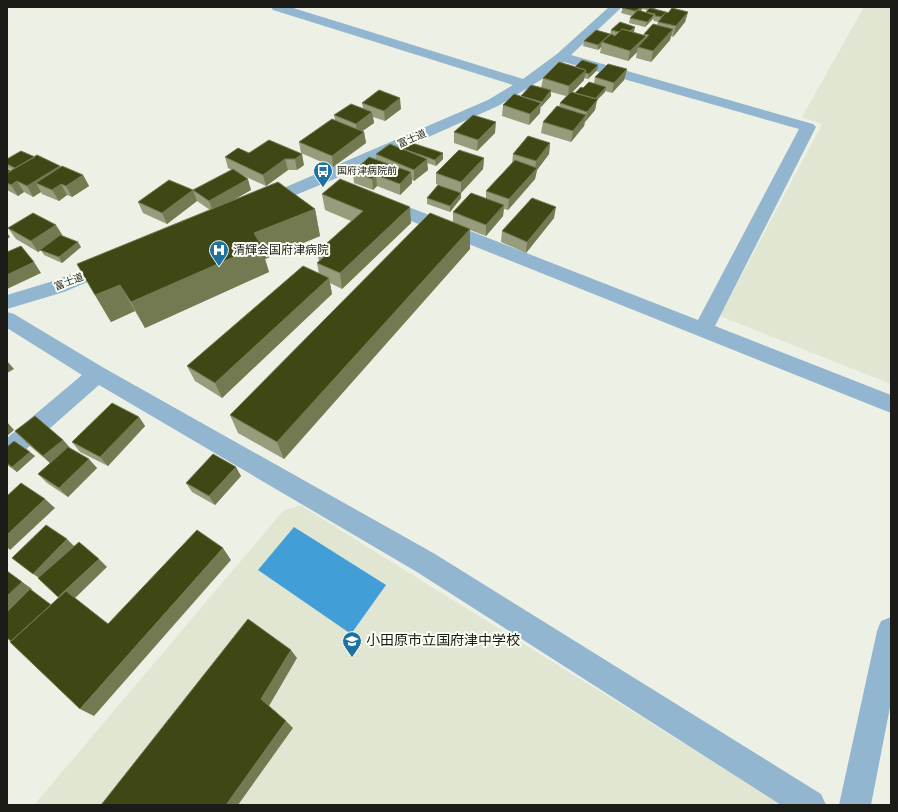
<svg xmlns="http://www.w3.org/2000/svg" width="898" height="812" font-family="'Alegreya Sans','Noto Sans JP',sans-serif">
<style>
.built{fill:#e1e6d2}
.water{fill:#419ed6}
.lines{fill:none;stroke-linecap:round;stroke-linejoin:round}
.minor{fill:#92b6d0;fill-rule:evenodd}
.wall{fill:#969c7c;fill-rule:evenodd}
.shaded-wall{fill:#737a52}
.building{fill:#3f4714;stroke:#737a52}
.labels{text-anchor:middle;dominant-baseline:central;stroke-width:4;stroke-linejoin:round;paint-order:stroke}
.far-street-label{font-size:10px;fill:#1b1c18;stroke:#fafdf1}
.far-poi-label{font-size:10px;fill:#1b1c18;stroke:#fafdf1;text-anchor:start}
.poi-label{font-size:12px;fill:#1b1c18;stroke:#fafdf1;text-anchor:start}
.near-poi-label{font-size:14px;fill:#1b1c18;stroke:#fafdf1;text-anchor:start}
</style>
<rect width="100%" height="100%" fill="#edf0e4"/>
<!-- built -->
<path class="built" d="M 864,7 L 891,7 L 891,384 L 720,316 L 822,124 L 802,117 Z
M 300,505 L 783,805 L 34,805 L 283,511 Z"/>
<!-- water -->
<path class="water" d="M 294,527 L 386,585 L 351,634 L 258,570 Z"/>
<g class="lines">
<!-- minor -->
<path class="minor" d="M 271,7 L 290,7 L 523,79 L 557,54 L 609,7 L 622,7 L 571,55 L 813,124 L 816,127 L 715,326 L 891,395 L 891,413 L 376,207 L 374,203 L 376,199 L 382,198 L 388,199 L 698,320 L 799,129 L 564,62 L 544,78 L 498,106 L 332,180 L 264,208 L 258,207 L 256,203 L 258,199 L 488,100 L 513,85 L 273,10 Z
M 111,259 L 118,261 L 120,265 L 118,269 L 64,292 L 7,309 L 7,295 L 50,282 Z
M 7,312 L 14,314 L 104,368 L 435,554 L 821,794 L 826,805 L 781,805 L 417,572 L 99,385 L 15,459 L 7,462 L 7,438 L 82,375 L 7,328 Z
M 891,617 L 891,702 L 871,805 L 839,805 L 877,631 L 881,621 Z"/>
</g>
<!-- wall -->
<path class="wall" d="M 623,7 L 657,7 L 655,9 L 668,13 L 688,12 L 685,22 L 673,37 L 671,36 L 670,40 L 651,62 L 636,58 L 637,52 L 628,61 L 600,53 L 601,47 L 598,50 L 583,46 L 584,41 L 610,35 L 611,30 L 635,27 L 633,32 L 643,35 L 644,34 L 657,25 L 658,22 L 654,21 L 653,19 L 652,19 L 645,27 L 629,23 L 630,18 L 632,16 L 621,13 ZM 642,9 L 647,10 L 646,13 L 641,11 Z
M 598,65 L 597,70 L 588,79 L 584,78 L 584,80 L 572,92 L 575,93 L 583,88 L 594,83 L 595,77 L 627,69 L 624,80 L 612,93 L 605,91 L 605,92 L 597,100 L 595,110 L 585,122 L 584,126 L 571,142 L 541,133 L 543,122 L 559,107 L 560,103 L 566,96 L 551,92 L 551,96 L 541,107 L 540,107 L 540,113 L 529,125 L 502,116 L 503,105 L 521,96 L 541,88 L 543,78 L 575,67 Z
M 362,103 L 401,109 L 385,121 L 373,117 L 374,123 L 362,131 L 364,132 L 366,143 L 333,167 L 301,153 L 299,142 L 335,120 L 334,115 L 363,108 Z
M 454,132 L 495,133 L 477,151 L 454,143 Z
M 269,140 L 304,165 L 297,170 L 288,170 L 266,186 L 242,175 L 251,190 L 234,199 L 315,209 L 320,236 L 265,259 L 269,272 L 145,328 L 135,311 L 111,322 L 95,295 L 210,210 L 197,201 L 167,224 L 143,213 L 138,202 L 193,190 L 232,170 L 228,168 L 225,157 L 249,153 Z
M 550,143 L 549,154 L 537,170 L 535,179 L 508,210 L 504,209 L 503,216 L 486,236 L 470,230 L 470,249 L 284,459 L 238,433 L 230,415 L 453,222 L 453,212 L 486,199 L 486,191 L 512,164 L 513,154 Z
M 401,149 L 443,153 L 443,159 L 436,166 L 427,163 L 428,170 L 414,181 L 412,180 L 412,183 L 400,195 L 377,186 L 373,190 L 354,183 L 353,172 L 376,160 L 376,154 Z
M 35,157 L 60,166 L 60,167 L 83,175 L 89,186 L 72,197 L 67,195 L 59,201 L 42,194 L 41,192 L 33,197 L 24,192 L 18,196 L 7,190 L 7,169 L 11,171 L 12,170 L 7,168 L 7,159 Z
M 484,158 L 483,169 L 461,193 L 461,198 L 450,212 L 427,204 L 427,198 L 450,189 L 436,184 L 436,173 Z
M 322,194 L 411,223 L 342,289 L 330,283 L 332,294 L 222,398 L 195,381 L 187,366 L 319,274 L 317,263 L 319,261 L 317,252 L 351,221 L 325,210 Z
M 554,218 L 526,253 L 501,242 L 502,231 Z
M 8,228 L 63,236 L 81,247 L 62,263 L 44,255 L 41,250 L 38,252 L 16,239 Z
M 139,417 L 145,426 L 108,466 L 80,452 L 72,442 Z
M 15,431 L 63,440 L 70,448 L 97,468 L 68,497 L 47,483 L 38,474 L 50,463 L 24,441 Z
M 7,447 L 35,456 L 17,472 L 7,465 Z
M 241,476 L 215,505 L 192,492 L 186,483 Z"/>
<!-- shaded-wall -->
<path class="shaded-wall" d="M 642,7 L 641,12 L 634,16 L 635,11 Z
M 688,12 L 685,22 L 673,37 L 676,26 Z
M 654,15 L 652,20 L 645,27 L 647,22 Z
M 635,27 L 634,32 L 626,40 L 627,35 Z
M 673,29 L 670,40 L 651,62 L 653,51 Z
M 610,34 L 609,39 L 602,42 L 601,47 L 598,50 L 598,45 Z
M 646,36 L 643,46 L 638,47 L 637,52 L 628,61 L 630,51 Z
M 598,65 L 597,70 L 588,79 L 589,74 Z
M 627,69 L 624,80 L 612,93 L 614,83 Z
M 586,70 L 584,80 L 568,97 L 569,86 Z
M 606,87 L 605,92 L 597,100 L 595,110 L 585,122 L 587,112 L 593,101 Z
M 551,90 L 551,96 L 541,107 L 542,102 Z
M 400,98 L 401,109 L 385,121 L 384,111 Z
M 541,103 L 540,113 L 529,125 L 530,114 Z
M 372,112 L 374,123 L 357,135 L 356,124 Z
M 586,115 L 584,126 L 571,142 L 573,131 Z
M 496,122 L 495,133 L 477,151 L 478,140 Z
M 364,132 L 366,143 L 333,167 L 332,156 Z
M 550,143 L 549,154 L 537,170 L 535,179 L 508,210 L 509,199 L 535,170 L 536,161 Z
M 443,153 L 443,159 L 436,166 L 435,160 Z
M 302,154 L 304,165 L 297,170 L 295,159 Z
M 484,158 L 483,169 L 461,193 L 461,198 L 450,212 L 450,206 L 461,193 L 461,182 Z
M 285,159 L 288,170 L 266,186 L 263,175 Z
M 427,159 L 428,170 L 414,181 L 414,170 Z
M 60,166 L 66,177 L 36,183 L 41,192 L 33,197 L 27,186 Z
M 411,172 L 412,183 L 400,195 L 400,184 Z
M 83,175 L 89,186 L 72,197 L 66,186 Z
M 376,175 L 377,186 L 373,190 L 372,179 Z
M 248,179 L 251,190 L 213,212 L 209,201 Z
M 17,181 L 24,192 L 18,196 L 11,185 Z
M 61,184 L 67,195 L 59,201 L 52,190 Z
M 193,190 L 197,201 L 167,224 L 162,213 Z
M 504,205 L 503,216 L 486,236 L 486,225 Z
M 410,207 L 411,223 L 342,289 L 340,273 Z
M 556,207 L 554,218 L 526,253 L 527,242 Z
M 315,209 L 320,236 L 265,259 L 269,272 L 145,328 L 131,302 L 254,233 Z
M 56,225 L 63,236 L 38,252 L 31,241 Z
M 470,229 L 470,249 L 284,459 L 277,442 Z
M 7,233 L 10,237 L 7,239 Z
M 78,242 L 81,247 L 62,263 L 59,257 Z
M 34,262 L 41,273 L 7,289 L 7,275 Z
M 329,278 L 332,294 L 222,398 L 215,383 Z
M 120,285 L 135,311 L 111,322 L 95,295 Z
M 7,361 L 14,369 L 7,373 Z
M 139,417 L 145,426 L 108,466 L 100,457 Z
M 7,422 L 14,430 L 7,436 Z
M 63,440 L 72,450 L 52,465 L 43,456 Z
M 30,452 L 35,456 L 17,472 L 12,467 Z
M 89,459 L 97,468 L 68,497 L 59,488 Z
M 236,467 L 241,476 L 215,505 L 209,496 Z
M 45,499 L 55,508 L 10,550 L 7,547 L 7,535 Z
M 67,539 L 76,548 L 44,581 L 33,574 Z
M 223,548 L 231,560 L 94,716 L 80,709 Z
M 99,559 L 107,567 L 75,598 L 121,634 L 68,604 L 58,597 Z
M 7,571 L 32,589 L 31,590 L 63,613 L 7,615 Z
M 291,650 L 297,658 L 269,706 L 261,699 Z
M 286,721 L 293,728 L 238,805 L 226,805 Z"/>
<!-- building -->
<path class="building" d="M 623,7 L 642,7 L 635,11 L 622,8 Z
M 650,8 L 666,12 L 661,17 L 655,16 L 655,14 L 646,12 Z
M 672,8 L 688,12 L 676,26 L 658,22 L 666,12 L 668,13 Z
M 638,10 L 654,15 L 647,22 L 630,18 Z
M 620,22 L 635,27 L 630,31 L 622,29 L 619,32 L 611,30 Z
M 653,24 L 673,29 L 653,51 L 638,47 L 649,35 L 644,34 Z
M 622,29 L 646,36 L 630,51 L 602,42 L 611,34 L 615,36 Z
M 596,30 L 610,34 L 598,45 L 584,41 Z
M 582,60 L 598,65 L 589,74 L 585,73 L 586,70 L 575,67 Z
M 559,62 L 586,70 L 569,86 L 543,78 Z
M 608,64 L 627,69 L 614,83 L 595,77 Z
M 589,82 L 606,87 L 595,99 L 575,93 L 581,87 L 583,88 Z
M 531,85 L 551,90 L 542,102 L 521,96 Z
M 379,90 L 400,98 L 384,111 L 362,103 Z
M 571,92 L 598,99 L 587,112 L 560,103 Z
M 514,94 L 541,103 L 530,114 L 503,105 Z
M 351,104 L 372,112 L 356,124 L 334,115 Z
M 557,106 L 586,115 L 573,131 L 543,122 Z
M 473,115 L 496,122 L 478,140 L 454,132 Z
M 332,119 L 364,132 L 332,156 L 299,142 Z
M 528,136 L 550,143 L 536,161 L 513,154 Z
M 269,140 L 302,154 L 295,159 L 285,159 L 263,175 L 225,157 L 238,148 L 249,153 Z
M 409,142 L 443,153 L 435,160 L 401,148 Z
M 390,144 L 427,159 L 414,170 L 376,154 Z
M 459,150 L 484,158 L 461,182 L 436,173 Z
M 21,151 L 35,157 L 15,168 L 7,164 L 7,159 Z
M 37,155 L 60,166 L 27,186 L 17,181 L 11,185 L 7,183 L 7,173 Z
M 369,157 L 411,172 L 400,184 L 376,175 L 372,179 L 353,172 Z
M 515,160 L 537,168 L 509,199 L 486,191 Z
M 62,166 L 83,175 L 66,186 L 61,184 L 52,190 L 36,183 Z
M 7,169 L 11,171 L 7,173 Z
M 233,169 L 248,179 L 209,201 L 193,190 Z
M 340,179 L 410,207 L 340,273 L 317,263 L 325,256 L 317,252 L 363,211 L 322,194 Z
M 169,180 L 193,190 L 162,213 L 138,202 Z
M 278,182 L 315,209 L 254,233 L 261,245 L 131,302 L 120,285 L 95,295 L 77,264 Z
M 438,185 L 461,193 L 450,206 L 427,198 Z
M 471,193 L 504,205 L 486,225 L 453,212 Z
M 532,198 L 556,207 L 527,242 L 502,231 Z
M 33,213 L 56,225 L 31,241 L 8,228 Z
M 430,213 L 470,229 L 277,442 L 230,415 Z
M 60,235 L 78,242 L 59,257 L 40,250 Z
M 21,246 L 34,262 L 7,275 L 7,252 Z
M 303,266 L 329,278 L 215,383 L 187,366 Z
M 112,403 L 139,417 L 100,457 L 72,442 Z
M 35,416 L 63,440 L 43,456 L 15,431 Z
M 14,441 L 30,452 L 12,467 L 7,463 L 7,447 Z
M 68,447 L 89,459 L 59,488 L 38,474 Z
M 213,454 L 236,467 L 209,496 L 186,483 Z
M 21,483 L 45,499 L 7,535 L 7,496 Z
M 46,525 L 67,539 L 33,574 L 12,558 Z
M 197,530 L 223,548 L 80,709 L 10,642 L 66,591 L 108,624 Z
M 79,542 L 99,559 L 58,597 L 38,578 Z
M 7,571 L 22,582 L 7,596 Z
M 30,589 L 51,605 L 11,641 L 7,638 L 7,612 Z
M 248,619 L 291,650 L 261,699 L 286,721 L 226,805 L 101,805 Z"/>
<!-- icons -->
<defs>
<g id="bus-pin" transform="scale(1)"><path d="M0 17L-7.5 6A9.5 9.5 0 1 1 7.5 6Z" fill="#1d72a3" stroke="#fafdf1"/><path d="M-5-6H5V4H4V6H2V4H-2V6H-4V4H-5ZM-3.5-4V0h7V-4ZM-3.5 1.2v1.5H-2V1.2ZM2 1.2v1.5H3.5V1.2Z" fill="#fff"/></g>
<g id="hospital-pin" transform="scale(1)"><path d="M0 17L-7.5 6A9.5 9.5 0 1 1 7.5 6Z" fill="#1d72a3" stroke="#fafdf1"/><path d="M-5-5h3v3.5h4V-5h3V5h-3V1.5h-4V5h-3Z" fill="#fff"/></g>
<g id="school-pin" transform="scale(1)"><path d="M0 17L-7.5 6A9.5 9.5 0 1 1 7.5 6Z" fill="#1d72a3" stroke="#fafdf1"/><path d="M0-5L7-2L0 1L-7-2ZM-4 1L0 2.5L4 1V4Q0 6-4 4Z" fill="#fff"/></g>
</defs>
<g fill-rule="evenodd">
<use href="#bus-pin" x="323" y="171"/>
<use href="#hospital-pin" x="219" y="250"/>
<use href="#school-pin" x="352" y="641"/>
</g>
<g class="labels">
<!-- far-street labels -->
<g class="far-street-label">
<text transform="translate(412 139) rotate(-24)">富士道</text>
<text transform="translate(69 282) rotate(-21)">富士道</text>
</g>
<!-- far-poi labels -->
<g class="far-poi-label">
<text x="337" y="171">国府津病院前</text>
</g>
<!-- poi labels -->
<g class="poi-label">
<text x="233" y="250">清輝会国府津病院</text>
</g>
<!-- near-poi labels -->
<g class="near-poi-label">
<text x="366" y="641">小田原市立国府津中学校</text>
</g>
</g>
<!-- border -->
<rect width="898" height="812" fill="none" stroke="#1b1c18" stroke-width="16"/>
</svg>
